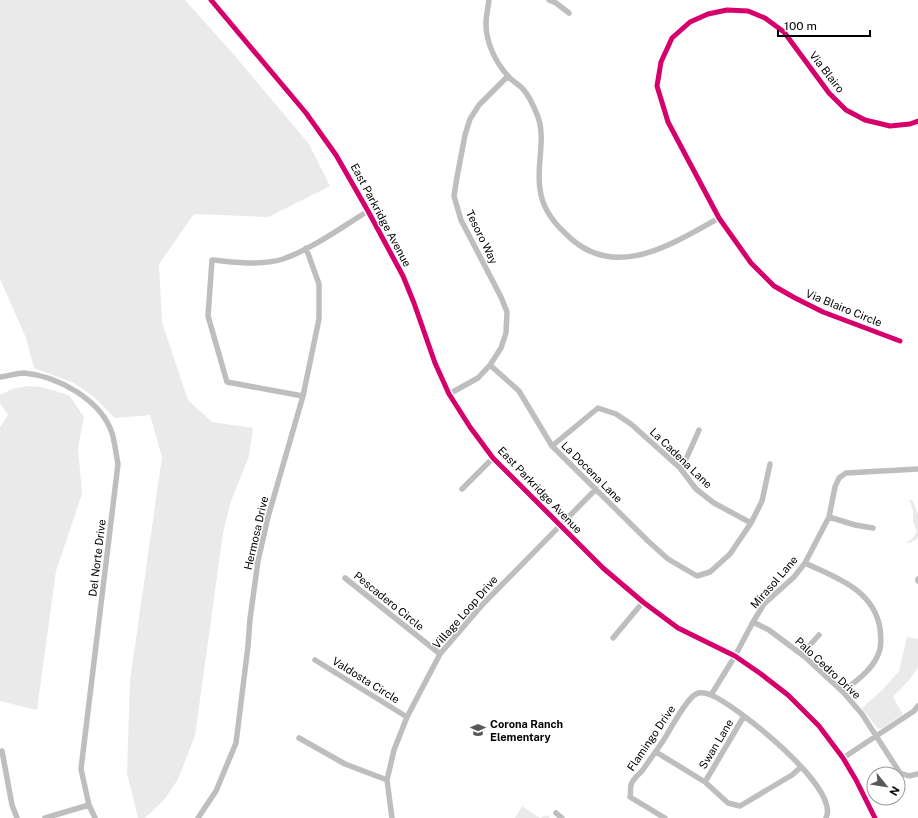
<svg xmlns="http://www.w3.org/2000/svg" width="918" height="818" font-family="'Public Sans',sans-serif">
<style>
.green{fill:#eaeaea}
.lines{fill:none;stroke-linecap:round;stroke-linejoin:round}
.minor{stroke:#bebebe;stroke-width:5.5}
.secondary{stroke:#c1c1c1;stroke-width:7}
.cycleway-casing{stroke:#fff;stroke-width:8}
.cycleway{stroke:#d6006c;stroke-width:5}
.labels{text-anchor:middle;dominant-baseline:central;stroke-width:3;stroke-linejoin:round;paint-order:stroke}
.street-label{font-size:11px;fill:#000;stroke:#fff}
.poi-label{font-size:11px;font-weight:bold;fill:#000;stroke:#fff;text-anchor:start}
</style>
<rect width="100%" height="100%" fill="#fff"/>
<!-- green -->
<path class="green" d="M 0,0 L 185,0 L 235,56 L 309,144 L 330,186 L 268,217 L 194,214 L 159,264 L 162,322 L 188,400 L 212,422 L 253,428 L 249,456 L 231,501 L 223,533 L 195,736 L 178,779 L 165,799 L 145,818 L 138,818 L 127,773 L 130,681 L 162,457 L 150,415 L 115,418 L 94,397 L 74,383 L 34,368 L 26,338 L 0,279 Z
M 28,386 L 41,387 L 69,395 L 84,417 L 78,447 L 82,494 L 56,571 L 37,710 L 0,701 L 0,427 L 8,415 L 0,403 L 0,395 L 12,389 Z
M 909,499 L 913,501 L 918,514 L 918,538 L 910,543 L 906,543 L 913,538 L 917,531 L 913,522 L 913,511 Z
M 907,637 L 918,639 L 918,668 L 910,679 L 893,697 L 903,714 L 882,728 L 878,729 L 862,708 L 882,690 L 899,671 Z
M 522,806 L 540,818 L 547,815 L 550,818 L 515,818 Z"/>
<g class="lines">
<!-- minor -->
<path class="minor" d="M 489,0 C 488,8 486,16 486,24 C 486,43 496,63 508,76 C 512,81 518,84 522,88 C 530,96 534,107 538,117 C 546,139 536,167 540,189 C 542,207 552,221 565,233 C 613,283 670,245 719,218
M 549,0 L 556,3 L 569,13
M 900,341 L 823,312 L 795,298 L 774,286 L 751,263 L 719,218 L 668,122 L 657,86 L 661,62 L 672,38 L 690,22 L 708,14 L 727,10 L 748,11 L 765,18 L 784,32 L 829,93 L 846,110 L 865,120 L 890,126 L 910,124 L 918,121
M 490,365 L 519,391 L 552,446 L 648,541 L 668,559 L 697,576 L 710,572 L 730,554 L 751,523 L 762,501 L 770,464
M 0,377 C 8,376 17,373 24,373 C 58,376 101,400 112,433 C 115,443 116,454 118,464 L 81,769 L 89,805 L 95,818
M 449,394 L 478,378 L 490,365 L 501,348 L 506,333 L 507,312 L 501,297 L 461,220 L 454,196 L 457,177 L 465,135 L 470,119 L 479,105 L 508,76
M 303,396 L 227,382 L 208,316 L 212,260 C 235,262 261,266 283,259 C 312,249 342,227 368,211
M 552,446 L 598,408 L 616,414 L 631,424 L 680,468 L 696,489 L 714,503 L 751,523
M 680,468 L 687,457 L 699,430
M 462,489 L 493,458
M 829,517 L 855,525 L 873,528
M 805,563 C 836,578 873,589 880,628 C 881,638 882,648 877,657 C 870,672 854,682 843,692
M 345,578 L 440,654
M 918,579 L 918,581
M 753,622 L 769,630 L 805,657 L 843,692 L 862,714 L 900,773 L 909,776 L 918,774
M 613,638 L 643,602
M 805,657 L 810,645 L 819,635
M 315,660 L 407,717
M 711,695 L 735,656 L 753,622 L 764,604 L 794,577 L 805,563 L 829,517 L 835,487 L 839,478 L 846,473 L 918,469
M 299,738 L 345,764 L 387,780
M 2,751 L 12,805 L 17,818
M 656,752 L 705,782 L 728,803 L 740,806 L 792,775 L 801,767
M 843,758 L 914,711 L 918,706
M 705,782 L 744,716
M 556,813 L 562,818
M 45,818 L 89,805
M 198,818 L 216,791 L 236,743 L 248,646 L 250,619 L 258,561 L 268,517 L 303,396 L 314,343 L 319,319 L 319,284 L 306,248
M 392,818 L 387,780 L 394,750 L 407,717 L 440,654 L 483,604 L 596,489
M 665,818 L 630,797 C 631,793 630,789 631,785 C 632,780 638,775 642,771 C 649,761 656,751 663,741 C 670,730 686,699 696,694 C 700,692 706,693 711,695 C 736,705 841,788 826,818"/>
<!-- secondary -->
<path class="secondary" d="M 211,0 L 306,113 L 336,155 L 368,211 L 403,276 L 414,303 L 435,363 L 449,394 L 470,427 L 493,458 L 603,568 L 643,602 L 678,628 L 735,656 L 761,674 L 788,695 L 819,726 L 843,758 L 856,780 L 875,818"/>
<!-- cycleway casing -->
<g class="cycleway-casing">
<path id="cycleway" d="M 211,0 L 306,113 L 336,155 L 368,211 L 403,276 L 414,303 L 435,363 L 449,394 L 470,427 L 493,458 L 603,568 L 643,602 L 678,628 L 735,656 L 761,674 L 788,695 L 819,726 L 843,758 L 856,780 L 875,818
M 900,341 L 823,312 L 795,298 L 774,286 L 751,263 L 719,218 L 668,122 L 657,86 L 661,62 L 672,38 L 690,22 L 708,14 L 727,10 L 748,11 L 765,18 L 784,32 L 829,93 L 846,110 L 865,120 L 890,126 L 910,124 L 918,121"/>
</g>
<!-- cycleway -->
<use href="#cycleway" class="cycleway"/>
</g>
<!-- icons -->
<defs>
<g id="school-bare" transform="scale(1.2)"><path d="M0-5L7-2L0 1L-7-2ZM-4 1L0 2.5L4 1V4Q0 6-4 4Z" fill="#595959" stroke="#fff" stroke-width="2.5" paint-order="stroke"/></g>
</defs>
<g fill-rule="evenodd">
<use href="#school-bare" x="478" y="730"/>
</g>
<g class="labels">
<!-- street labels -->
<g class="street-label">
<text transform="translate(827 72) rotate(52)">Via Blairo</text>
<text transform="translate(381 215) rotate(62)">East Parkridge Avenue</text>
<text transform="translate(482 237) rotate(64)">Tesoro Way</text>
<text transform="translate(844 308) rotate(22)">Via Blairo Circle</text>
<text transform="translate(681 458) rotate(44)">La Cadena Lane</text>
<text transform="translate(592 472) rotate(45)">La Docena Lane</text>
<text transform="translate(540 490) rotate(46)">East Parkridge Avenue</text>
<text transform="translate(256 533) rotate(-77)">Hermosa Drive</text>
<text transform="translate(97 558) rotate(-83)">Del Norte Drive</text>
<text transform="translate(774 582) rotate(-49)">Mirasol Lane</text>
<text transform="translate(389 601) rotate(39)">Pescadero Circle</text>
<text transform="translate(465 612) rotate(-49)">Village Loop Drive</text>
<text transform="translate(828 668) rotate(43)">Palo Cedro Drive</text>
<text transform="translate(366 680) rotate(32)">Valdosta Circle</text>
<text transform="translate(651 738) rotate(-56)">Flamingo Drive</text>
<text transform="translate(716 744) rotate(-59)">Swan Lane</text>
</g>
<!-- poi labels -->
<g class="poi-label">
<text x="490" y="724">Corona Ranch<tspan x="490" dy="13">Elementary</tspan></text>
</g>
</g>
<!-- north arrow -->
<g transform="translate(886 786) rotate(120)"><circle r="19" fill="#ffffff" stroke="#999999"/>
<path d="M0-3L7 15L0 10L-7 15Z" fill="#595959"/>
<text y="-6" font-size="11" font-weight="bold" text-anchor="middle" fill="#000000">N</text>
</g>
<!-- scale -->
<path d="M778 30v6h92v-6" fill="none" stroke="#000000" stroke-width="2"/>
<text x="784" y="30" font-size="12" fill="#000000" stroke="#ffffff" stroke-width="3" paint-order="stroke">100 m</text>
</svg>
